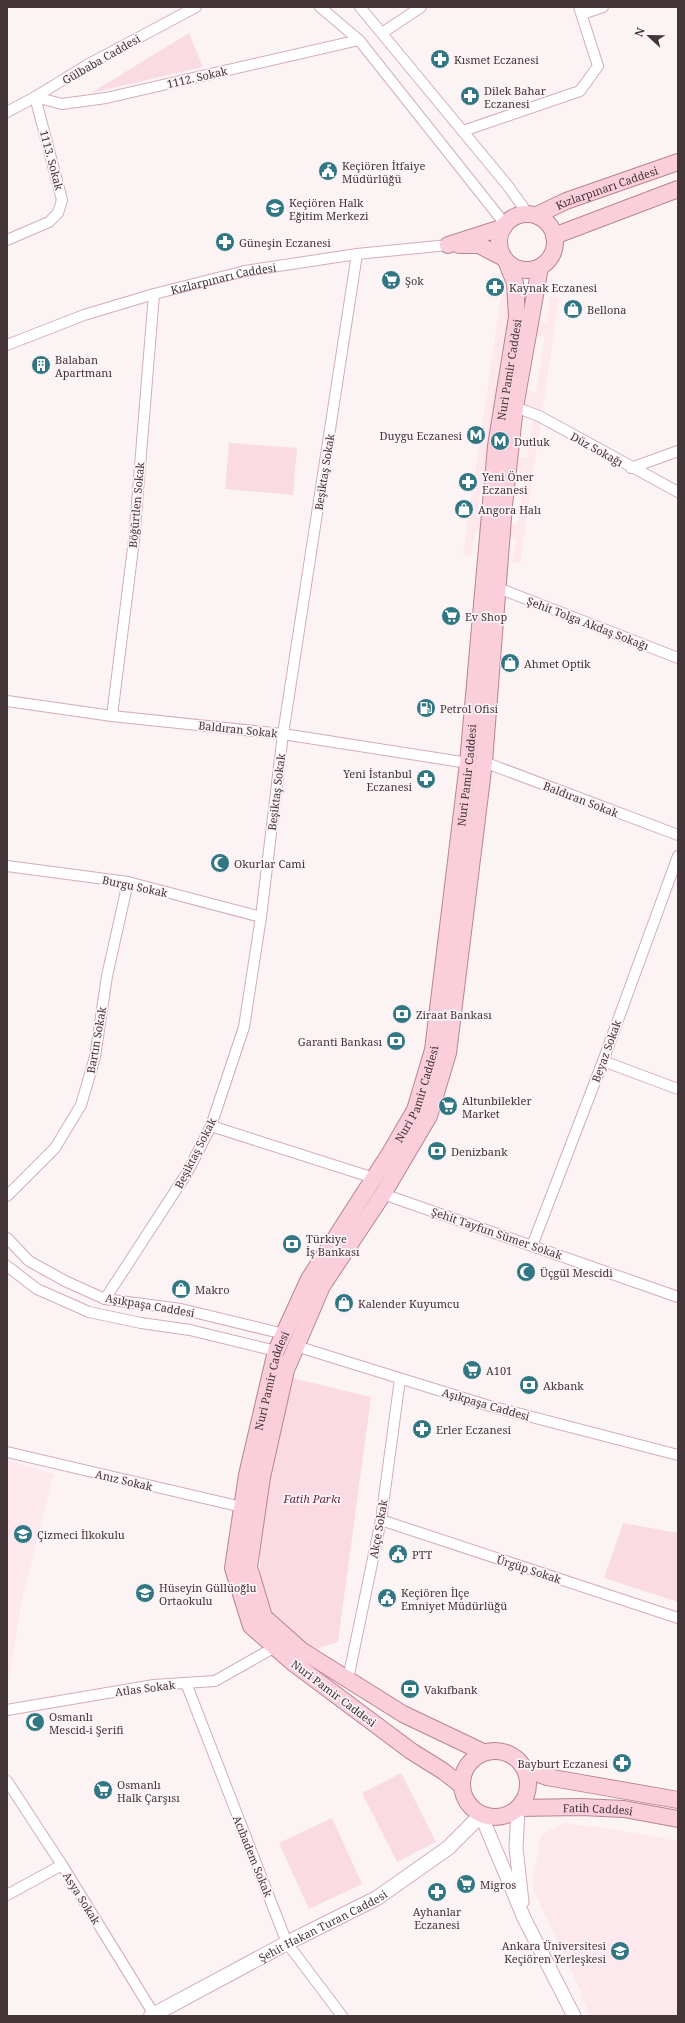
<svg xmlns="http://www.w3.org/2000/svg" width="685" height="2023" font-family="'Noto Serif',serif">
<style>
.built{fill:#fce8ed;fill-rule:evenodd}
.green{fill:#fadbe3}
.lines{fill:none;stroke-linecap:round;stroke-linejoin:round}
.minor-casing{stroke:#d4adb7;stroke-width:12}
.tertiary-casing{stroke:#d4adb7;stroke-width:15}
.secondary-casing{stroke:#d4adb7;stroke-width:16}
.primary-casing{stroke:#b88493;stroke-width:18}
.minor{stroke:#fff;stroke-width:10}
.tertiary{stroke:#fff;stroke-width:13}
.secondary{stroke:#fff;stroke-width:14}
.primary{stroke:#facedb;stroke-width:16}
.labels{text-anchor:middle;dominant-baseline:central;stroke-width:3.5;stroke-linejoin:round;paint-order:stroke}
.street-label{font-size:11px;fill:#443539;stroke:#fcf3f5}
.poi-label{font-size:11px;fill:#443539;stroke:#fcf3f5;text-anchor:start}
.park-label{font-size:11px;font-style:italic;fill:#65283d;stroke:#fcf3f5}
</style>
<rect width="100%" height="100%" fill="#fcf3f5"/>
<!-- built -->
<path class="built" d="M 502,290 L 510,291 L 507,316 L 547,322 L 550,297 L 559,298 L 520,563 L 512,562 L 516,538 L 475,532 L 471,556 L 463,555 ZM 505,331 L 545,337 L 536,392 L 496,386 ZM 494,400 L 535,407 L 527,458 L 486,452 ZM 484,466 L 525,472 L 518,524 L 477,518 Z
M 7,1460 L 54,1474 L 23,1594 L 7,1688 Z
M 564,1823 L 596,1827 L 678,1841 L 678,2016 L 590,2016 L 581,1997 L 583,1996 L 532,1887 L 541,1835 Z"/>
<!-- green -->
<path class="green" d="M 189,33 L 203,67 L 91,93 Z
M 229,443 L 297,448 L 293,495 L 225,489 Z
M 292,1378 L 371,1397 L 338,1642 L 316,1649 L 293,1636 L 272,1613 L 260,1580 L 260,1546 L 268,1481 Z
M 623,1523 L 678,1533 L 678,1602 L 604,1578 Z
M 401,1773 L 436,1842 L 397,1862 L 362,1793 Z
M 332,1818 L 362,1884 L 309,1909 L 279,1843 Z"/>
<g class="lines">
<!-- minor casing -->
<g class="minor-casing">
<g id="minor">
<path d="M 320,7 L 359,40 L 505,224"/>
<path d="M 360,7 L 508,186 L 528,214"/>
<path d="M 582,14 L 603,7"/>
<path d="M 382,33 L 421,7"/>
<path d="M 7,112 L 35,97 L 87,65 L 196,7"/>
<path d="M 463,131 L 580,91 L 598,66 L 579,7"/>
<path d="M 7,240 L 49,222 L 58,213 L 62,200 L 35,97 L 62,104 L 106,98 L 359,40"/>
<path id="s1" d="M 7,345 L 84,315 L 154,294 L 245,271 L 357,254 L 448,245"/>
<path d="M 515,407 L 539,416 L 678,492"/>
<path d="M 631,468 L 678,451"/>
<path d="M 498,588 L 678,658"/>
<path d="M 7,701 L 112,716 L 283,734 L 468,763"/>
<path d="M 112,716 L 134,540 L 154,294"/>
<path d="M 484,762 L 678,835"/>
<path d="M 7,866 L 128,882 L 261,917"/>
<path d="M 603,1061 L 678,1089"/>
<path d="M 211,1126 L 374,1178"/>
<path d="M 383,1194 L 678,1297"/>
<path d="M 7,1196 L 55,1148 L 81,1105 L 95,1057 L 107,976 L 128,882"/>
<path d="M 7,1238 L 29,1261 L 65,1281 L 105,1299 L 181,1309 L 284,1334"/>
<path d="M 532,1246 L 603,1061 L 678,856"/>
<path d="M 7,1266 L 37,1289 L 89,1312 L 141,1323 L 190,1330 L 276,1351"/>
<path d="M 105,1299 L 187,1173 L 211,1126 L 244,1027 L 261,917 L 283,734 L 357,254"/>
<path d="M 296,1346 L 486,1405 L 678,1455"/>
<path d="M 7,1452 L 242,1507"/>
<path d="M 381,1520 L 678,1618"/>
<path d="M 348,1679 L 381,1520 L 400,1379"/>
<path d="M 186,1683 L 287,1943 L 342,2016"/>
<path d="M 7,1710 L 154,1685 L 215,1681 L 275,1647"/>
<path d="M 7,1781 L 62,1865 L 155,2016"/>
<path d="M 7,1895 L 62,1865"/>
</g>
</g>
<!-- tertiary casing -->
<g class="tertiary-casing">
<path id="tertiary" d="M 518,1808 L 516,1848 L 522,1902
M 481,1815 L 524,1918 L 574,2016"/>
</g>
<!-- secondary casing -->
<g class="secondary-casing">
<g id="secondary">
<path id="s2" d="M 151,2016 L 287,1943 L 377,1898 L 448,1848 L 481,1815"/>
</g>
</g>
<!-- primary casing -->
<g class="primary-casing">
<g id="primary">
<circle cx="527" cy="242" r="28"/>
<path id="s3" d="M 537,215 L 566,201 L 678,162"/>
<path d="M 554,236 L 678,189"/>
<path d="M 448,245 L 504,227"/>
<path d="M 459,245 L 479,245 L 502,257"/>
<circle cx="495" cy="1784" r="33"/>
<path d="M 483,1752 L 403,1714 L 301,1650 L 264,1617 L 249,1567 L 262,1477 L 286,1370 L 322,1286 L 383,1194 L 429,1116 L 448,1053 L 484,762 L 504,505 L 515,407 L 540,267"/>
<path d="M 525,1769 L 547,1777 L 678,1800"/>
<path id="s4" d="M 461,1785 L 443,1771 L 411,1751 L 292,1662 L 251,1626 L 233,1568 L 247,1475 L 276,1351 L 309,1279 L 390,1153 L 415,1110 L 433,1050 L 468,763 L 496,446 L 517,317 L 515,283 L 507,263"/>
<path id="s5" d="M 518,1808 L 581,1807 L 624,1809 L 678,1819"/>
</g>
</g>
<!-- minor -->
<use href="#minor" class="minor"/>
<!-- tertiary -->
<use href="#tertiary" class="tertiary"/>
<!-- secondary -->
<use href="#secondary" class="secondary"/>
<!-- primary -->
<use href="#primary" class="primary"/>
</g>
<!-- icons -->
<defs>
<g id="pharmacy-disc" transform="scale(1)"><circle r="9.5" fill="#307683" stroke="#fcf3f5"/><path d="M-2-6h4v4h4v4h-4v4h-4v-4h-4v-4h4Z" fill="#fff"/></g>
<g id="civic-disc" transform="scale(1)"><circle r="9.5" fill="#307683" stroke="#fcf3f5"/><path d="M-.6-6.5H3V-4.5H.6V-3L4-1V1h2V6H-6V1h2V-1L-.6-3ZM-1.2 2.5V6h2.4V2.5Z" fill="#fff"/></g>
<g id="school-disc" transform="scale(1)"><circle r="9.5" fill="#307683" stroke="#fcf3f5"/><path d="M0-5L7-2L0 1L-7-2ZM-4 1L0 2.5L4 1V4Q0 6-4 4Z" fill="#fff"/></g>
<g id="supermarket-disc" transform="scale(1)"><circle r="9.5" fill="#307683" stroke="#fcf3f5"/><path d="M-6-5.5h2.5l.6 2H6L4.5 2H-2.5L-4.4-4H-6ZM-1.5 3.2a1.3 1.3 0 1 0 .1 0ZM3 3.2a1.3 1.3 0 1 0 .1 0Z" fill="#fff"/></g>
<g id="shop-disc" transform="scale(1)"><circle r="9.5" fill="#307683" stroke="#fcf3f5"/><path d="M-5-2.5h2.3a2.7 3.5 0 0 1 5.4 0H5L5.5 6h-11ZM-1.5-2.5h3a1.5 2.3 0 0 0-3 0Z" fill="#fff"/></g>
<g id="building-disc" transform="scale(1)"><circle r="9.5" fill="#307683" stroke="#fcf3f5"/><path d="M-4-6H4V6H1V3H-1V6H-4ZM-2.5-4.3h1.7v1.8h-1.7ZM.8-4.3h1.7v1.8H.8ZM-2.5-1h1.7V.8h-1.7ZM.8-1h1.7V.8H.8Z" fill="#fff"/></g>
<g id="metro-disc" transform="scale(1)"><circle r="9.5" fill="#307683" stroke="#fcf3f5"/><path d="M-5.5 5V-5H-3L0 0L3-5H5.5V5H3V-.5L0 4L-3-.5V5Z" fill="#fff"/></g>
<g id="fuel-disc" transform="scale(1)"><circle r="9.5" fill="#307683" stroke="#fcf3f5"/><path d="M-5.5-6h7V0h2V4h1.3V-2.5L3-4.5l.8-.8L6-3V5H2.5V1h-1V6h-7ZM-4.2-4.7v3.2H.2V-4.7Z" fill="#fff"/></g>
<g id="mosque-disc" transform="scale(1)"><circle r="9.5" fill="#307683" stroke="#fcf3f5"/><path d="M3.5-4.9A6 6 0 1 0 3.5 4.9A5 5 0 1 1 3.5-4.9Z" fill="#fff"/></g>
<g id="bank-disc" transform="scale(1)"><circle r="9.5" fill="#307683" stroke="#fcf3f5"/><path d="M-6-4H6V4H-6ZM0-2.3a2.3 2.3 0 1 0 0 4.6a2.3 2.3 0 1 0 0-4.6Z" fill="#fff"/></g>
<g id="university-disc" transform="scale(1)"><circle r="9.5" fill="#307683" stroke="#fcf3f5"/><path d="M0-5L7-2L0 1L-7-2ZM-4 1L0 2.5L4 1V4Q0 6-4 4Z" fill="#fff"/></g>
</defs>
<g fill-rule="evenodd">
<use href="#pharmacy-disc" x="440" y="59"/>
<use href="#pharmacy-disc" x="470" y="96"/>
<use href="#civic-disc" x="328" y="171"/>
<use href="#school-disc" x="275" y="208"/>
<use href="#pharmacy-disc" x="225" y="242"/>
<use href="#supermarket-disc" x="391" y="280"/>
<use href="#pharmacy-disc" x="495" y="287"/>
<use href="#shop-disc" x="573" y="309"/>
<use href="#building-disc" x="41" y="365"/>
<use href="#metro-disc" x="476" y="435"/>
<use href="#metro-disc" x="500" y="441"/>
<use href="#pharmacy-disc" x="468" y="482"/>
<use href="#shop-disc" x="464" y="509"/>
<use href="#supermarket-disc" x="451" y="616"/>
<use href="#shop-disc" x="510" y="663"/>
<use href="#fuel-disc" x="426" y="708"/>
<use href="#pharmacy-disc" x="426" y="779"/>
<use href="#mosque-disc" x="220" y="863"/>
<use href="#bank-disc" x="402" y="1014"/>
<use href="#bank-disc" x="396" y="1041"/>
<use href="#supermarket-disc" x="448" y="1106"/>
<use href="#bank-disc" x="437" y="1151"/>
<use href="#bank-disc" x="292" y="1244"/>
<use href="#mosque-disc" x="526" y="1272"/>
<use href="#shop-disc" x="181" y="1289"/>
<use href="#shop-disc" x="344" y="1303"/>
<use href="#supermarket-disc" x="472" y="1370"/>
<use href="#bank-disc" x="529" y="1385"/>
<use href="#pharmacy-disc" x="422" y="1429"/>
<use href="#school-disc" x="23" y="1534"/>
<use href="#civic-disc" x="398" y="1554"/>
<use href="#school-disc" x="145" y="1593"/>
<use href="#civic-disc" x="387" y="1598"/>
<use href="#bank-disc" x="410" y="1689"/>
<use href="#mosque-disc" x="35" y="1722"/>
<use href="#pharmacy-disc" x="622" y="1763"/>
<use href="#supermarket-disc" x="103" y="1790"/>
<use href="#supermarket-disc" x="466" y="1884"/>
<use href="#pharmacy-disc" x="437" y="1892"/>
<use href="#university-disc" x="620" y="1951"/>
</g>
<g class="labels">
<!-- street labels -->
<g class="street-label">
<text transform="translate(101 59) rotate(-30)">Gülbaba Caddesi</text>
<text transform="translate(197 77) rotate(-13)">1112. Sokak</text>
<text transform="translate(52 160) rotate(75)">1113. Sokak</text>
<text stroke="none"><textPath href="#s3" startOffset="75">Kızlarpınarı Caddesi</textPath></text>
<text stroke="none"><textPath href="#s1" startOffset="227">Kızlarpınarı Caddesi</textPath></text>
<text stroke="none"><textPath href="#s4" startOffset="1572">Nuri Pamir Caddesi</textPath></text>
<text transform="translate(597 449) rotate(29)">Düz Sokağı</text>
<text transform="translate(324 472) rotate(-81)">Beşiktaş Sokak</text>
<text transform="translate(136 505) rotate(-85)">Böğürtlen Sokak</text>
<text transform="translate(588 623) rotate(21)">Şehit Tolga Akdaş Sokağı</text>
<text transform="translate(238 729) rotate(6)">Baldıran Sokak</text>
<text stroke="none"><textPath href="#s4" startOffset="1164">Nuri Pamir Caddesi</textPath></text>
<text transform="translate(276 792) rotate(-83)">Beşiktaş Sokak</text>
<text transform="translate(581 799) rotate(21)">Baldıran Sokak</text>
<text transform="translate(135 886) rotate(12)">Burgu Sokak</text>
<text transform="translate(96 1040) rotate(-80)">Bartın Sokak</text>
<text transform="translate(606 1051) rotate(-70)">Beyaz Sokak</text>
<text stroke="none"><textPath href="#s4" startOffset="840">Nuri Pamir Caddesi</textPath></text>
<text transform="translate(195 1153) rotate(-63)">Beşiktaş Sokak</text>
<text transform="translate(497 1233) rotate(19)">Şehit Tayfun Sümer Sokak</text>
<text transform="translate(150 1305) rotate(10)">Aşıkpaşa Caddesi</text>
<text stroke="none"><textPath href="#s4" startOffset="516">Nuri Pamir Caddesi</textPath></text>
<text transform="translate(486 1404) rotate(16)">Aşıkpaşa Caddesi</text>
<text transform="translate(124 1480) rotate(13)">Anız Sokak</text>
<text transform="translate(378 1529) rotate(-80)">Akçe Sokak</text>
<text transform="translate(529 1569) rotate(18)">Ürgüp Sokak</text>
<text transform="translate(145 1688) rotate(-7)">Atlas Sokak</text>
<text transform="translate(334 1693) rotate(37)">Nuri Pamir Caddesi</text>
<text stroke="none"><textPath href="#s5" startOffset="80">Fatih Caddesi</textPath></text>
<text transform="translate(253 1856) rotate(68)">Acıbadem Sokak</text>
<text transform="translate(82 1898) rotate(58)">Asya Sokak</text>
<text stroke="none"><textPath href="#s2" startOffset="194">Şehit Hakan Turan Caddesi</textPath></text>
</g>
<!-- poi labels -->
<g class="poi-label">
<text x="454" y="59">Kısmet Eczanesi</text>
<text x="484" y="90">Dilek Bahar<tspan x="484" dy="13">Eczanesi</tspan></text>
<text x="342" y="165">Keçiören İtfaiye<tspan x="342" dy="13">Müdürlüğü</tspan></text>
<text x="289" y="202">Keçiören Halk<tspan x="289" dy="13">Eğitim Merkezi</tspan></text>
<text x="239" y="242">Güneşin Eczanesi</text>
<text x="405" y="280">Şok</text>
<text x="509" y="287">Kaynak Eczanesi</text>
<text x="587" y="309">Bellona</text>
<text x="55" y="359">Balaban<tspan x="55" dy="13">Apartmanı</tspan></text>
<text x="462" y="435" text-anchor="end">Duygu Eczanesi</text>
<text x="514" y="441">Dutluk</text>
<text x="482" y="476">Yeni Öner<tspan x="482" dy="13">Eczanesi</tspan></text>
<text x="478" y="509">Angora Halı</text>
<text x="465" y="616">Ev Shop</text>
<text x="524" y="663">Ahmet Optik</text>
<text x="440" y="708">Petrol Ofisi</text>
<text x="412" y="773" text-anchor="end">Yeni İstanbul<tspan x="412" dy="13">Eczanesi</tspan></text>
<text x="234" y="863">Okurlar Cami</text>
<text x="416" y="1014">Ziraat Bankası</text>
<text x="382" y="1041" text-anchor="end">Garanti Bankası</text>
<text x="462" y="1100">Altunbilekler<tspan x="462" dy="13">Market</tspan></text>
<text x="451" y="1151">Denizbank</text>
<text x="306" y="1238">Türkiye<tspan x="306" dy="13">İş Bankası</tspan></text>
<text x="540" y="1272">Üçgül Mescidi</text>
<text x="195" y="1289">Makro</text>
<text x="358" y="1303">Kalender Kuyumcu</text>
<text x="486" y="1370">A101</text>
<text x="543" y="1385">Akbank</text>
<text x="436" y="1429">Erler Eczanesi</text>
<text x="37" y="1534">Çizmeci İlkokulu</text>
<text x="412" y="1554">PTT</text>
<text x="159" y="1587">Hüseyin Güllüoğlu<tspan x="159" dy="13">Ortaokulu</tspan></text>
<text x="401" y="1592">Keçiören İlçe<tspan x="401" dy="13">Emniyet Müdürlüğü</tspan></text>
<text x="424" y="1689">Vakıfbank</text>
<text x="49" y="1716">Osmanlı<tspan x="49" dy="13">Mescid-i Şerifi</tspan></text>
<text x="608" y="1763" text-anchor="end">Bayburt Eczanesi</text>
<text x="117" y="1784">Osmanlı<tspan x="117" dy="13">Halk Çarşısı</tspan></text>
<text x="480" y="1884">Migros</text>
<text x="437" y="1911" text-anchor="middle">Ayhanlar<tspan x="437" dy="13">Eczanesi</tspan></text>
<text x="606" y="1945" text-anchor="end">Ankara Üniversitesi<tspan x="606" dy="13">Keçiören Yerleşkesi</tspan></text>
</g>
<!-- park labels -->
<g class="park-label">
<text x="312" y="1498">Fatih Parkı</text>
</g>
</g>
<!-- border -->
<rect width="685" height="2023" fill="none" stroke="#443539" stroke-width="16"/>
<!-- north arrow -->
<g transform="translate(649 36) rotate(292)" stroke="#fcf3f5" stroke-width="3" paint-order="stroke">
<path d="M0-3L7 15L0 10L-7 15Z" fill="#443539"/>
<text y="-6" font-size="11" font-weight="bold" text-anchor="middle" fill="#443539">N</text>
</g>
</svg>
